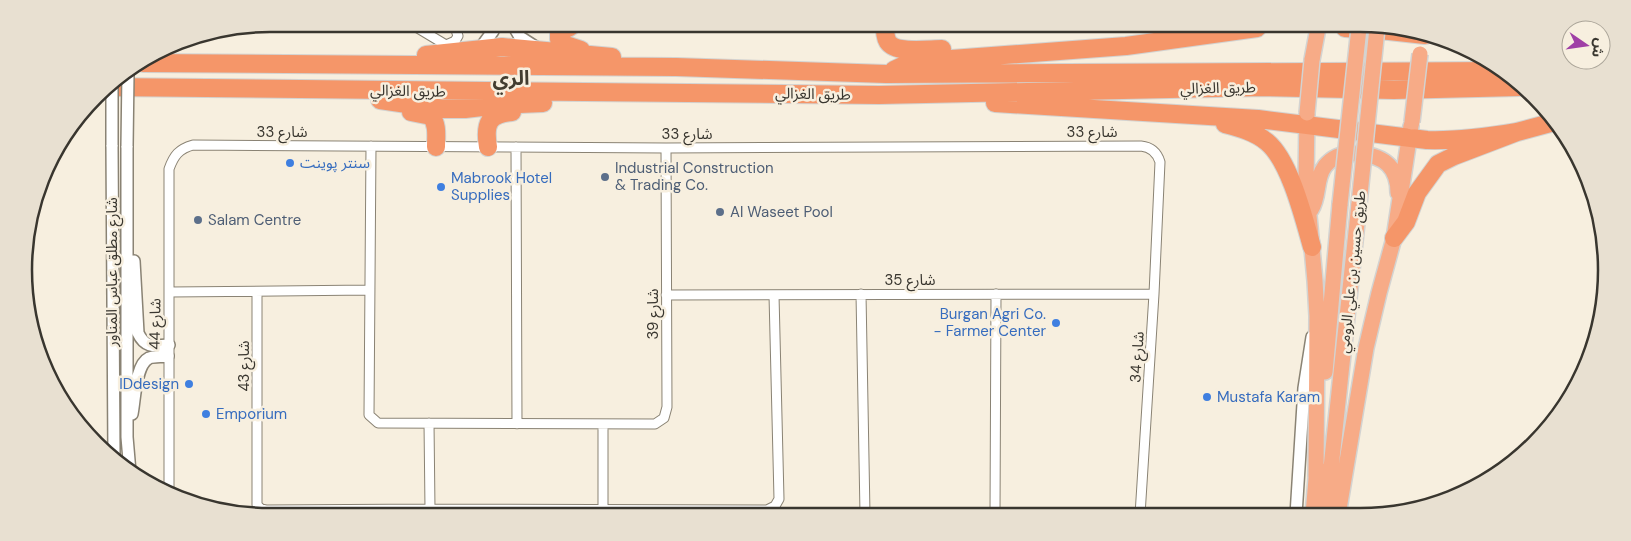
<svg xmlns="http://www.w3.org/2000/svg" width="1631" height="541" font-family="'DM Sans','Noto Sans Arabic',sans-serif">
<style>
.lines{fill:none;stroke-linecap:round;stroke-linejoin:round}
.minor-casing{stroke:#8a8374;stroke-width:11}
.tertiary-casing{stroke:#8a8374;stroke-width:14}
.trunk-casing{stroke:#d3d3d1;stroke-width:18}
.motorway-casing{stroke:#d3d3d1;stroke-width:20}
.minor{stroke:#fff;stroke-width:9}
.tertiary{stroke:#fff;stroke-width:11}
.trunk{stroke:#f7ab87;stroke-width:15}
.motorway{stroke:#f59669;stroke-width:18}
.tertiary-bridge-casing{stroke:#8a8374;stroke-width:14;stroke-linecap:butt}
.trunk-bridge-casing{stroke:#d3d3d1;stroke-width:18;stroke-linecap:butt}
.tertiary-bridge{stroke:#fff;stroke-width:11}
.trunk-bridge{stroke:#f7ab87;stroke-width:15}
.shop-dot{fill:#3f7fe0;stroke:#f7efdf;stroke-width:2}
.service-dot{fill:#5c6f8a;stroke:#f7efdf;stroke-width:2}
.labels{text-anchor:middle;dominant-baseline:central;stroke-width:5;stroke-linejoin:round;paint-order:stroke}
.street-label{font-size:15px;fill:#39362f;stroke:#f7efdf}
.shop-label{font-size:15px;fill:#366cbe;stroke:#f7efdf;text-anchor:start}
.service-label{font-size:15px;fill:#4e5e75;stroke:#f7efdf;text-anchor:start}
.district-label{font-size:20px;font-weight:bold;fill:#433d30;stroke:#f7efdf}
.rim{fill:none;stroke:#39362f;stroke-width:2.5}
</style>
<rect width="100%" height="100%" fill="#f7efdf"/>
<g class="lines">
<!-- minor casing -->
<g class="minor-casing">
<path id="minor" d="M 411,24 L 446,45 L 455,41 L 458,36 L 455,27 L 451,25
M 264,25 L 372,26 L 405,24
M 569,26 L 651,25
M 1053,27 L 1075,27
M 371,146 L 369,415 L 378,423 L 655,424 L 664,418 L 667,407 L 666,148
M 516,147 L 517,424
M 170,292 L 369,290
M 257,292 L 257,505 L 261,509 L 266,510 L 430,509 L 767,510 L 775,506 L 779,499 L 774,295
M 861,294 L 865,514
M 666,295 L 1154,294
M 429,423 L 430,509
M 169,490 L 169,169 C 174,155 179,149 193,145 L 666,148 L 1141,146 C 1151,147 1157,152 1160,162 L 1154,294 L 1140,515
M 603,510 L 603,424
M 995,514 L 996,294"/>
</g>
<!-- tertiary casing -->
<g class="tertiary-casing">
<path id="tertiary" d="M 513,25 L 520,37 L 537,48
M 479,50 L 493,31 L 494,25
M 112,145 L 114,456
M 127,146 L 127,437 L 130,472
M 134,261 L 138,333 C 145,348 154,346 169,345
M 132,414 C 135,400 135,365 149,358 C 154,356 162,357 168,356
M 1296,515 L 1304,388 L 1312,337"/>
</g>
<!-- trunk casing -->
<g class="trunk-casing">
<path id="trunk" d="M 1312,60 L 1318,28
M 1307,114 L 1306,183 L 1315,281 L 1317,316 L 1316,477
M 1311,210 C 1320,196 1315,179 1325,166 C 1334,155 1346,152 1360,154 C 1384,156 1398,167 1398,193
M 1325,372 L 1340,204
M 1313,515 L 1317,467
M 1326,515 L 1359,204
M 1338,515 L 1366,348 L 1379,293 L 1394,238 L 1411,126"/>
</g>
<!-- motorway casing -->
<g class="motorway-casing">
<path id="motorway" d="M 885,26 C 885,32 885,37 888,42 C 896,54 928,49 942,49
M 570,27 L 563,30 L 559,34 L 559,39 L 566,45 L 581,50
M 1345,28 L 1389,31 L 1425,35
M 426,55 L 502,47 L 612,57
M 143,63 L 676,67 L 886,74 L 1503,71
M 894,70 L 911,62 L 1126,46 L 1257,28
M 106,87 L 879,95 L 1264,87 L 1394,90 L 1519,87
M 380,100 L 441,109 L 465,109 L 499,105 L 543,103
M 995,103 L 1258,119 L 1427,140 C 1458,141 1487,137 1517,132
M 411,112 L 431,116 C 438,125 436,136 436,147
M 1225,124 C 1240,128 1255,132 1267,142 C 1290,161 1304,219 1312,247
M 488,147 C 484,123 489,114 512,112
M 1394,238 L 1406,222 L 1417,193 L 1438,164 L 1454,156 L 1517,132 L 1554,122"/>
</g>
<!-- minor -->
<use href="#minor" class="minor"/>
<!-- tertiary -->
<use href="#tertiary" class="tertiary"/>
<!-- trunk -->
<use href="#trunk" class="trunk"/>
<!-- motorway -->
<use href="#motorway" class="motorway"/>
<!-- tertiary-bridge casing -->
<g class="tertiary-bridge-casing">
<path id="tertiary-bridge" d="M 112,82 L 112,145
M 127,146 L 128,73"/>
</g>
<!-- trunk-bridge casing -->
<g class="trunk-bridge-casing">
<path id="trunk-bridge" d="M 1307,113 L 1312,60
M 1412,122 L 1420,54
M 1340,204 L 1359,28
M 1359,204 L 1377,28"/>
</g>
<!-- tertiary-bridge -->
<use href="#tertiary-bridge" class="tertiary-bridge"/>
<!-- trunk-bridge -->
<use href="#trunk-bridge" class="trunk-bridge"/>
</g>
<!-- markers -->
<g class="shop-dot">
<circle cx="290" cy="163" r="5"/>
<circle cx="441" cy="187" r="5"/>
<circle cx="1056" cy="323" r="5"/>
<circle cx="189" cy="384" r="5"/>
<circle cx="1207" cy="397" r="5"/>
<circle cx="206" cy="414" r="5"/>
</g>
<g class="service-dot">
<circle cx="605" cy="177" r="5"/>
<circle cx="720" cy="212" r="5"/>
<circle cx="198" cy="220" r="5"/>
</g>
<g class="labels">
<!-- street labels -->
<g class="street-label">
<text transform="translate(1218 88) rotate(-1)">طريق الغزالي</text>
<text transform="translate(408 91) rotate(1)">طريق الغزالي</text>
<text transform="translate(813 94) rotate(1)">طريق الغزالي</text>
<text x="282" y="132">شارع 33</text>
<text x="1092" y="132">شارع 33</text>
<text x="687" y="134">شارع 33</text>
<text transform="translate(112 272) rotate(-90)">شارع مطلق عباس المناور</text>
<text transform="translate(1352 272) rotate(-84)">طريق حسين بن علي الرومي</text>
<text x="910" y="280">شارع 35</text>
<text transform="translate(653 314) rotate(-90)">شارع 39</text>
<text transform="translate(155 324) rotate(-89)">شارع 44</text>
<text transform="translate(1137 357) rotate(-86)">شارع 34</text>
<text transform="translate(244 366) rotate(-90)">شارع 43</text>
</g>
<!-- shop labels -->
<g class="shop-label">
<text x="300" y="163">سنتر پوينت</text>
<text x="451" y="178">Mabrook Hotel<tspan x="451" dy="17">Supplies</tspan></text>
<text x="1046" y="314" text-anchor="end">Burgan Agri Co.<tspan x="1046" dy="17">- Farmer Center</tspan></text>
<text x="179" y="384" text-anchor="end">IDdesign</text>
<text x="1217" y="397">Mustafa Karam</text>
<text x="216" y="414">Emporium</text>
</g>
<!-- service labels -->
<g class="service-label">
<text x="615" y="168">Industrial Construction<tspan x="615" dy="17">&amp; Trading Co.</tspan></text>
<text x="730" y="212">Al Waseet Pool</text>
<text x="208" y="220">Salam Centre</text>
</g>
<!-- district labels -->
<g class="district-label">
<text x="511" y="78">الري</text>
</g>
</g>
<!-- crop -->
<path d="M0 0H1631V541H0ZM270 32H1360A238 238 0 0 1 1598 270V270A238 238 0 0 1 1360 508H270A238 238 0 0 1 32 270V270A238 238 0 0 1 270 32Z" fill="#e8e0d1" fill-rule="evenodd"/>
<path class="rim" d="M270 32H1360A238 238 0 0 1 1598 270V270A238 238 0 0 1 1360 508H270A238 238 0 0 1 32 270V270A238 238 0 0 1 270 32Z"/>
<!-- north arrow -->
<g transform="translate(1586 45) rotate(103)"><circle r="24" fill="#f7efdf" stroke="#aba599"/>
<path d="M0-4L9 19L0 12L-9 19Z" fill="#9f3fa6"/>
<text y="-8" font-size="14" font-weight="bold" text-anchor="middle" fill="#39362f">ش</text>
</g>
</svg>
